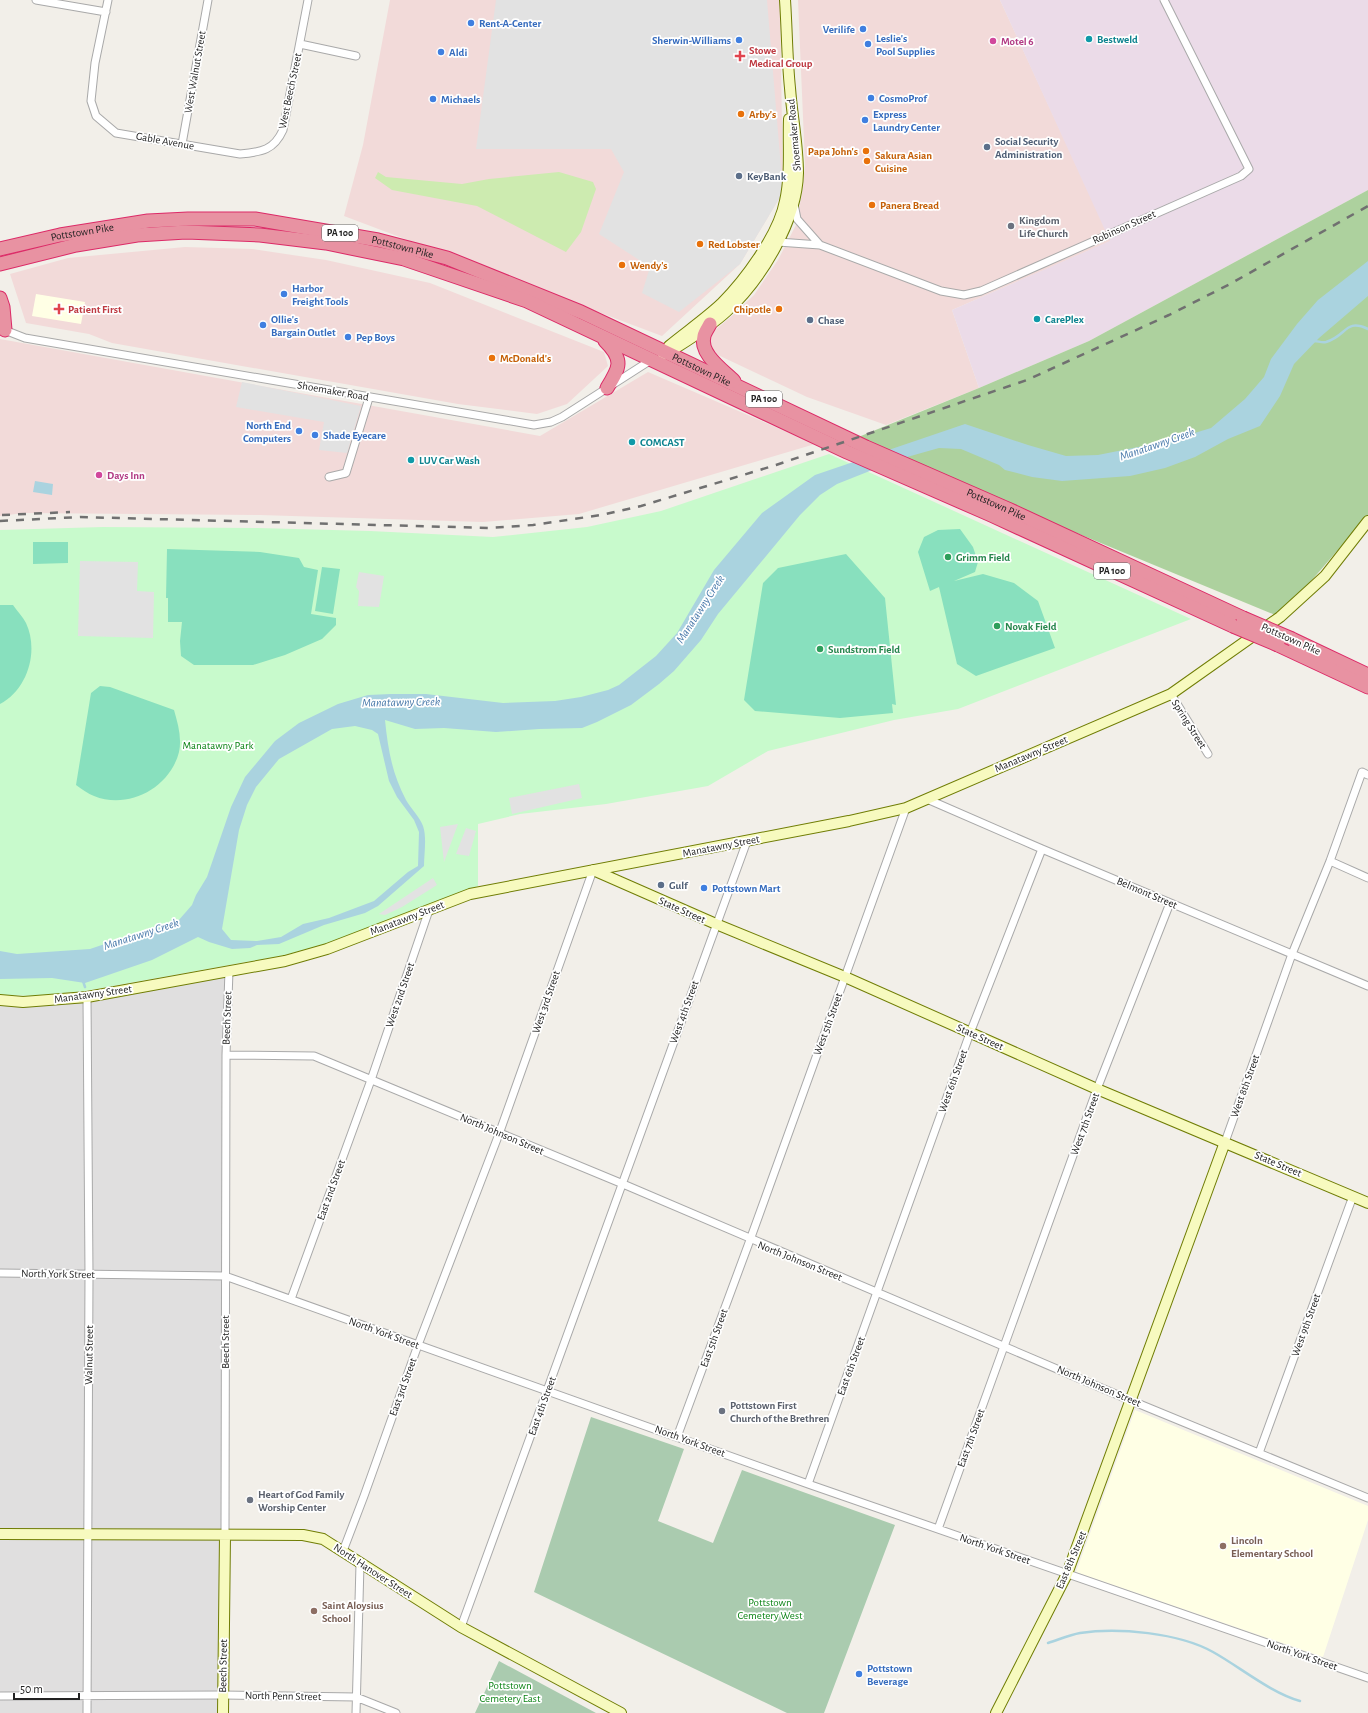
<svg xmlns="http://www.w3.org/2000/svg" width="1368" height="1713" font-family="'Alegreya Sans',sans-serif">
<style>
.residential{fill:#e0dfdf}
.commercial{fill:#f2dad9}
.industrial{fill:#ebdbe8}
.education{fill:#ffffe5}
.grass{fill:#cdebb0}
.forest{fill:#add19e}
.cemetery{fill:#aacbaf}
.park{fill:#c8facc}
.pitch{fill:#88e0be}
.parking{fill:#e2e2e2}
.water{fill:#aad3df;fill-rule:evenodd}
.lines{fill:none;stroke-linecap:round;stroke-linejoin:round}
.stream{stroke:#aad3df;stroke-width:2.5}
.street-casing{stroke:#a9a9a9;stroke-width:9}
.secondary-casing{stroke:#707d05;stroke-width:12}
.highway-casing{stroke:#dc2a67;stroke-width:15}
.street{stroke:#fff;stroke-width:7}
.secondary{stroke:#f7fabf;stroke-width:10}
.highway{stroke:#e892a2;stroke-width:13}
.rail{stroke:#707070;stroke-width:2.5;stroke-dasharray:8 8;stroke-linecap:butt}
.highway-bridge-casing{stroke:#dc2a67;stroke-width:15;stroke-linecap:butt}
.highway-bridge{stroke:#e892a2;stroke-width:13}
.shop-dot{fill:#3f7fe0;stroke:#fff;stroke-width:1.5}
.culture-dot{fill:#0f9aa8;stroke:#fff;stroke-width:1.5}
.hotel-dot{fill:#d1479c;stroke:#fff;stroke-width:1.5}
.health-dot{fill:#e0444e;stroke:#fff;stroke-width:1.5}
.food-dot{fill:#e8710a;stroke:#fff;stroke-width:1.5}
.service-dot{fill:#5c6f8a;stroke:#fff;stroke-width:1.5}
.worship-dot{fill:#6b7280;stroke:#fff;stroke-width:1.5}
.leisure-dot{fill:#2e9e5b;stroke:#fff;stroke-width:1.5}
.education-dot{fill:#8d6e63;stroke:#fff;stroke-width:1.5}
.labels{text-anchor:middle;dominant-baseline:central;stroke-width:3.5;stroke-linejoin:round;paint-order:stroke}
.shield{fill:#fff;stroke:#646464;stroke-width:1}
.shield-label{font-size:10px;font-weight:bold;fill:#222}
.shop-label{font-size:11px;font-weight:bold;fill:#366cbe;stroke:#fff;text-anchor:start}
.culture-label{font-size:11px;font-weight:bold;fill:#0d838f;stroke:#fff;text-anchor:start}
.hotel-label{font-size:11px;font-weight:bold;fill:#b23c85;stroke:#fff;text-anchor:start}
.health-label{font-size:11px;font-weight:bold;fill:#be3a42;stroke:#fff;text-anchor:start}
.street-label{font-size:11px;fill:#222;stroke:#fff}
.food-label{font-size:11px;font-weight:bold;fill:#c56008;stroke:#fff;text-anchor:start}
.service-label{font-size:11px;font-weight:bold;fill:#4e5e75;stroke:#fff;text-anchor:start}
.worship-label{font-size:11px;font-weight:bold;fill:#5b616d;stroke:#fff;text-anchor:start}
.leisure-label{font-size:11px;font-weight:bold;fill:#27864d;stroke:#fff;text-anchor:start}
.park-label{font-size:11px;fill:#0c8416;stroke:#fff}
.education-label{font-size:11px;font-weight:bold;fill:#785e54;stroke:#fff;text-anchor:start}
.water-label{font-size:12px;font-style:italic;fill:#4a7aab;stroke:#fff}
</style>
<rect width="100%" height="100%" fill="#f2efe9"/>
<!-- residential -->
<path class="residential" d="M 229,971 L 223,1713 L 0,1713 L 0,1000 L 23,1002 Z"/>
<!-- commercial -->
<path class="commercial" d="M 390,0 L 780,0 L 783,192 L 740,264 L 662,336 L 344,216 L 363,145 Z
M 798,0 L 1000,0 L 1111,241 L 952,310 L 979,388 L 886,425 L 807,397 L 718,355 L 710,347 L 710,341 L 714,331 L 733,315 L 754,295 L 778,260 L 796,225 L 803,188 L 805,164 Z
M 185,247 L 252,249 L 326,260 L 430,283 L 604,352 L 608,366 L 567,404 L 537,414 L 458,404 L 112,343 L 89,334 L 26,323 L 10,274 L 68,258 Z
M 0,339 L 540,436 L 648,372 L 815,444 L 579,514 L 483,522 L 260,515 L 24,513 L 0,516 Z"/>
<!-- industrial -->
<path class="industrial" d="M 1000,0 L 1368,0 L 1368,190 L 1089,341 L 979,388 L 952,310 L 1110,241 Z"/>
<!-- education -->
<path class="education" d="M 36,294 L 85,302 L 81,324 L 32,316 Z
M 1135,1410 L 1368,1506 L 1368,1520 L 1323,1657 L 1076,1572 Z"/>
<!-- grass -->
<path class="grass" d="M 378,172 L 386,177 L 462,184 L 489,179 L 559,172 L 593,182 L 596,189 L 581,232 L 566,252 L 477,206 L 392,190 L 375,178 Z"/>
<!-- forest -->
<path class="forest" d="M 1368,190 L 1368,515 L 1280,617 L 851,440 L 979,388 L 1089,341 Z"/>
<!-- cemetery -->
<path class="cemetery" d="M 591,1417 L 684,1449 L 658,1521 L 713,1543 L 742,1470 L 895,1525 L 824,1713 L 787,1713 L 534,1592 Z
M 499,1661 L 596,1713 L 475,1713 Z"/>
<!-- park -->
<path class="park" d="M 829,454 L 1191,619 L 958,709 L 894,720 L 768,751 L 708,786 L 606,804 L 520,814 L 478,824 L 478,886 L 341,939 L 318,947 L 280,956 L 85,991 L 35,996 L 0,995 L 0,530 L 103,527 L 258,528 L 370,531 L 493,537 L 587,527 L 661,511 Z"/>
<!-- pitch -->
<path class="pitch" d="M 960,529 L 973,547 L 978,562 L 975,572 L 954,581 L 983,574 L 1014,583 L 1038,601 L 1055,648 L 976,676 L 957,664 L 939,587 L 930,591 L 918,552 L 924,537 L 938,530 Z
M 33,542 L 68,542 L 68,563 L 33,564 Z
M 167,549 L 260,552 L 299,558 L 304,567 L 318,570 L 311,614 L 336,618 L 336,625 L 322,639 L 285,655 L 253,665 L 194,665 L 181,656 L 180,641 L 182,622 L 168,622 L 168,598 L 166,598 Z
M 846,554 L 885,598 L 896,705 L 892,704 L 893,713 L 840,718 L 755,711 L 744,700 L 763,583 L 778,568 Z
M 322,567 L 340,569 L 333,614 L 315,611 Z
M 0,605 L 13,605 C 17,611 23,617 26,623 C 39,651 28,689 0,704 Z
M 100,686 L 110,687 L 174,710 C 178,724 182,738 179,752 C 170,788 128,810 94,796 C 88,794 82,789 76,785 L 91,693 Z"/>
<!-- parking -->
<path class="parking" d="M 496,0 L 767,0 L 783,192 L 740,264 L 679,312 L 642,293 L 650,267 L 599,234 L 624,172 L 611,149 L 476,149 Z
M 242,382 L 361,406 L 347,453 L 319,450 L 324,422 L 236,407 Z
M 80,561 L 138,562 L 137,591 L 154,592 L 153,638 L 78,636 Z
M 359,572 L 384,576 L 379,607 L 358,606 L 359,591 L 356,587 Z
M 579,784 L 582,798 L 512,814 L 509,798 Z
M 458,824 L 444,862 L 440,827 Z
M 466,828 L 476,831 L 469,856 L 456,854 Z
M 433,878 L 437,885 L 402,907 L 385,915 L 379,914 Z"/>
<!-- water -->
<path class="water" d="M 1368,261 L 1368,296 L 1319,338 L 1294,364 L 1280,396 L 1260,426 L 1228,439 L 1195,457 L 1165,468 L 1130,476 L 1062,481 L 1032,477 L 1005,470 L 999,465 L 961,449 L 939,448 L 900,459 L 837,484 L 820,495 L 800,515 L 718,614 L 701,640 L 674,671 L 659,684 L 631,705 L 597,722 L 582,728 L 539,729 L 496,732 L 444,728 L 415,729 L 385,720 C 388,750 392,773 406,800 C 411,809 420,817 423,826 C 427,837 424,854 424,866 L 378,906 L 365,913 L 324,925 L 279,944 L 257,945 L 250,948 L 232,949 L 209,942 L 198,937 L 152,960 L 85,983 L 52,978 L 0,979 L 0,951 L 17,954 L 90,949 L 146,930 L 163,927 L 178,921 L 192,905 L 196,895 L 207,877 L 231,807 L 245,777 L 275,741 L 299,723 L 338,704 L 368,695 L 391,694 L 426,694 L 503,703 L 555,701 L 581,697 L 608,690 L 619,685 L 656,656 L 677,633 L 714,570 L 762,513 L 815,475 L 965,424 L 1028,445 L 1066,456 L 1098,455 L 1168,441 L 1211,428 L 1245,399 L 1264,377 L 1271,359 L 1297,324 L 1318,300 ZM 355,726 L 372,730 L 378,734 L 389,781 L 397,797 L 414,820 L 419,832 L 418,866 L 408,872 L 374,901 L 329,918 L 303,924 L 281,937 L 257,941 L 231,940 L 222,929 L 239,830 L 247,805 L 256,787 L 279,759 L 332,729 Z
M 35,481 L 53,484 L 52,495 L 33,492 Z"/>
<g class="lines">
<!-- stream -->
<path class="stream" d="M 1314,341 C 1318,341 1322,343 1326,342 C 1347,336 1345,318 1368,329
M 83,981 L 85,987
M 1048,1643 C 1058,1640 1069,1635 1080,1633 C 1118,1627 1179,1633 1213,1652 C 1240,1667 1271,1693 1300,1701"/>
<!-- street casing -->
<g class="street-casing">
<path id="street" d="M 36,0 L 106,12
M 108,0 L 95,63 L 91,101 L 96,116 L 116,133 L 240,154 C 262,152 274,150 283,130 L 308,0
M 300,44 L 356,56
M 182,144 L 208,0
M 794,204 L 797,219 L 820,245
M 775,240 L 778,242 L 820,245 L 941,291 L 964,295 L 981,291 L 1241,176 L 1249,169 L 1164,0
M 2,329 L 25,338 L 534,425 L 551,422 L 562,417 L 651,360
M 329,477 L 346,473 L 369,398
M 1171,694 L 1208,754
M 927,799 L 1042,849 L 1368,986
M 1330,861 L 1368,878
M 87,997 L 89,1275 L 87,1713
M 226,1055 L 314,1056 L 623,1184 L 1132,1401 L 1368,1498
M 1225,1142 L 1292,954 L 1330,861 L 1362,772 L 1368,775
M 0,1273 L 225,1276 L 808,1484 L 1368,1678
M 291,1299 L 371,1080 L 429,910
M 677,1437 L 750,1240 L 906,808
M 1259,1453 L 1353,1196
M 808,1484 L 970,1033 L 1042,849
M 938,1529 L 1097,1089 L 1170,903
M 225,1535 L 226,1055 L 229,971
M 343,1551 L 364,1496 L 418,1345 L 499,1134 L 593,870
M 461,1627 L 747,841
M 0,1696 L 223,1695 L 356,1697 L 396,1713
M 356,1713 L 360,1564"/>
</g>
<!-- secondary casing -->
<g class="secondary-casing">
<path id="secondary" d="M 669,346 C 686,332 705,319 721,304 C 745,280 779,234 785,201 C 791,174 788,146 789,119
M 663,355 L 668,353 C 688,340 710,327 727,311 C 762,279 797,220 798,173 C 798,144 792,116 790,88 C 787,59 787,29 785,0
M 593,870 L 716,924 L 845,977 L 1097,1089 L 1368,1203
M 0,1000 L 23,1002 L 87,997 L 285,961 L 327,949 L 470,894 L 849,821 L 906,808 L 1171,694 L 1280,617 L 1325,576 L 1368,521
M 0,1534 L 303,1535 L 323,1539 L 461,1627 L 621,1713
M 223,1713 L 225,1535
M 996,1713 L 1067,1574 L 1225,1142"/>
</g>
<!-- highway casing -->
<g class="highway-casing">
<g id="highway">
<path id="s1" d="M 0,249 L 60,235 L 148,221 L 188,219 L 255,219 L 378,240 L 447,258 L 581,312 L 866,447 L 1008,509 L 1243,618"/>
<path d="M 0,264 L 76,245 L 137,235 L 186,232 L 260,235 L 326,243 L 404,259 L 527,301 L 847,452 L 991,515 L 1233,626"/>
<path d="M 0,298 L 3,307 L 5,330"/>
<path d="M 710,324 C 708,328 705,332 704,336 C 699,354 723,370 734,381"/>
<path d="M 605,341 C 624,360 620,367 607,388"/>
<path d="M 1292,639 L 1368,675"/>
<path d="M 1278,645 L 1368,687"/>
</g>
</g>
<!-- street -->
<use href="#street" class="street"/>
<!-- secondary -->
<use href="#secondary" class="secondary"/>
<!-- highway -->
<use href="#highway" class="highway"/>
<!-- rail -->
<path class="rail" d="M 2,515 L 70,512
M 0,521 L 80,517 L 490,528 L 533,525 L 601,515 L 641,506 L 776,465 L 1027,380 L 1169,315 L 1230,284 L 1368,206"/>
<!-- highway-bridge casing -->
<g class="highway-bridge-casing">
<path id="highway-bridge" d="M 1243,618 L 1292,639
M 1233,626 L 1278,645"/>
</g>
<!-- highway-bridge -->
<use href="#highway-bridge" class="highway-bridge"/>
</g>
<!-- markers -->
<g class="shop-dot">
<circle cx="471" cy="23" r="4"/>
<circle cx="863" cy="29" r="4"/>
<circle cx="739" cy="40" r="4"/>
<circle cx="868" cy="44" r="4"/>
<circle cx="441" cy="52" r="4"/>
<circle cx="871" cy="98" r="4"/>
<circle cx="433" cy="99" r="4"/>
<circle cx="865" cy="120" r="4"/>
<circle cx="284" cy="294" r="4"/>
<circle cx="263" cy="325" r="4"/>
<circle cx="348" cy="337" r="4"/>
<circle cx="299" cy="431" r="4"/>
<circle cx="315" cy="435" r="4"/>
<circle cx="704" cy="888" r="4"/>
<circle cx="859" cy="1674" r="4"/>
</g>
<g class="culture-dot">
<circle cx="1089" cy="39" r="4"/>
<circle cx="1037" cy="319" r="4"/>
<circle cx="632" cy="442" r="4"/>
<circle cx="411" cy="460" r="4"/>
</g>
<g class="hotel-dot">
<circle cx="993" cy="41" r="4"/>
<circle cx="99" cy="475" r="4"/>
</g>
<g class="health-dot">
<path d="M738 50h4v4h4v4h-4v4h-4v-4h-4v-4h4z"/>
<path d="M57 303h4v4h4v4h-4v4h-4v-4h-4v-4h4z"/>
</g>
<g class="food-dot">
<circle cx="741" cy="114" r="4"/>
<circle cx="866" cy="151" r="4"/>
<circle cx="867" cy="161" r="4"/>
<circle cx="872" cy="205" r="4"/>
<circle cx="700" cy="244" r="4"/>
<circle cx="622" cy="265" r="4"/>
<circle cx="779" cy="309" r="4"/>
<circle cx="492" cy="358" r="4"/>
</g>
<g class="service-dot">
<circle cx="987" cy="147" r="4"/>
<circle cx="739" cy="176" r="4"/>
<circle cx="810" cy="320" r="4"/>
<circle cx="661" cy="885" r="4"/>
</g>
<g class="worship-dot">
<circle cx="1011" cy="226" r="4"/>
<circle cx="722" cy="1411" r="4"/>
<circle cx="250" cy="1500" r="4"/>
</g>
<g class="leisure-dot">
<circle cx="948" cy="557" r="4"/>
<circle cx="997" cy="626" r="4"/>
<circle cx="820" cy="649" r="4"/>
</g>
<g class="education-dot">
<circle cx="1223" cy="1546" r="4"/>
<circle cx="314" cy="1611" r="4"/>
</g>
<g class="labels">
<!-- shield labels -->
<g class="shield">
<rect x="322" y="225" width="36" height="16" rx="3"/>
<rect x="746" y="391" width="36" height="16" rx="3"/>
<rect x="1094" y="563" width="36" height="16" rx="3"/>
</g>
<g class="shield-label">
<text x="340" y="233">PA 100</text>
<text x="764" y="399">PA 100</text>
<text x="1112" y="571">PA 100</text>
</g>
<!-- shop labels -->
<g class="shop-label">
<text x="479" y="23">Rent-A-Center</text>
<text x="855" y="29" text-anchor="end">Verilife</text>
<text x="876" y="38">Leslie's<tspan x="876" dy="13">Pool Supplies</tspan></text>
<text x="731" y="40" text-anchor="end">Sherwin-Williams</text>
<text x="449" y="52">Aldi</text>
<text x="879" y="98">CosmoProf</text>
<text x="441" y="99">Michaels</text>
<text x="873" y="114">Express<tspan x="873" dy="13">Laundry Center</tspan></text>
<text x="292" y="288">Harbor<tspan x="292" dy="13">Freight Tools</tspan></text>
<text x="271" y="319">Ollie's<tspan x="271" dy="13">Bargain Outlet</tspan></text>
<text x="356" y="337">Pep Boys</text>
<text x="291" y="425" text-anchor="end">North End<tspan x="291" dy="13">Computers</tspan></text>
<text x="323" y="435">Shade Eyecare</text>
<text x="712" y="888">Pottstown Mart</text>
<text x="867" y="1668">Pottstown<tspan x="867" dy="13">Beverage</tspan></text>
</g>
<!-- culture labels -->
<g class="culture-label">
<text x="1097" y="39">Bestweld</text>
<text x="1045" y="319">CarePlex</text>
<text x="640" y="442">COMCAST</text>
<text x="419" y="460">LUV Car Wash</text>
</g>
<!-- hotel labels -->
<g class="hotel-label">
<text x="1001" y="41">Motel 6</text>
<text x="107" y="475">Days Inn</text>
</g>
<!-- health labels -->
<g class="health-label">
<text x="749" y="50">Stowe<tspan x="749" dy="13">Medical Group</tspan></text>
<text x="68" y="309">Patient First</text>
</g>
<!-- street labels -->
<g class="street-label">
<text transform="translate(195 72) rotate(-80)">West Walnut Street</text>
<text transform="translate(290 91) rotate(-78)">West Beech Street</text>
<text transform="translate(794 135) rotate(-95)">Shoemaker Road</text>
<text transform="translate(165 141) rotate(10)">Gable Avenue</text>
<text transform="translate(1124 227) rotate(-24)">Robinson Street</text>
<text stroke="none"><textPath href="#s1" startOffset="84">Pottstown Pike</textPath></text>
<text stroke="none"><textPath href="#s1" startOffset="408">Pottstown Pike</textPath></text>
<text stroke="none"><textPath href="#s1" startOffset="732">Pottstown Pike</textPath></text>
<text transform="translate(333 391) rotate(10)">Shoemaker Road</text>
<text stroke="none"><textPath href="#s1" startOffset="1056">Pottstown Pike</textPath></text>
<text transform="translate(1291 639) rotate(24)">Pottstown Pike</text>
<text transform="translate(1189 724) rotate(58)">Spring Street</text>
<text transform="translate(1031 754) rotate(-23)">Manatawny Street</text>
<text transform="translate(721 846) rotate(-11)">Manatawny Street</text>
<text transform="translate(1147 893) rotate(23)">Belmont Street</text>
<text transform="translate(682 910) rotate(24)">State Street</text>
<text transform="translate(407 918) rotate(-21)">Manatawny Street</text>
<text transform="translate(93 994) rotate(-8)">Manatawny Street</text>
<text transform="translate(400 995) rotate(-71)">West 2nd Street</text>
<text transform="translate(546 1002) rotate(-71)">West 3rd Street</text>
<text transform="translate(684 1012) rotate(-70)">West 4th Street</text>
<text transform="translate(227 1018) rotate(-88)">Beech Street</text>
<text transform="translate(828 1024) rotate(-70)">West 5th Street</text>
<text transform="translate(980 1037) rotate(24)">State Street</text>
<text transform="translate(953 1081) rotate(-70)">West 6th Street</text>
<text transform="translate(1245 1086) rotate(-70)">West 8th Street</text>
<text transform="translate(1085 1124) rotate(-70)">West 7th Street</text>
<text transform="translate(502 1134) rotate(23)">North Johnson Street</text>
<text transform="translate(1278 1164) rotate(23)">State Street</text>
<text transform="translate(331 1190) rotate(-70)">East 2nd Street</text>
<text transform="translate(800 1261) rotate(22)">North Johnson Street</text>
<text transform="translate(58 1274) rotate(1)">North York Street</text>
<text transform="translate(1306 1325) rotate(-70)">West 9th Street</text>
<text transform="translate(384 1333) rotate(20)">North York Street</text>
<text transform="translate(714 1338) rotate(-70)">East 5th Street</text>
<text transform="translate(225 1342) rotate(-90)">Beech Street</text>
<text transform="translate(89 1355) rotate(-89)">Walnut Street</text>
<text transform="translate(851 1366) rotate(-70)">East 6th Street</text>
<text transform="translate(1099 1386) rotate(23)">North Johnson Street</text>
<text transform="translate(403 1387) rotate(-70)">East 3rd Street</text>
<text transform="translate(542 1406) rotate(-70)">East 4th Street</text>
<text transform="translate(971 1438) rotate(-70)">East 7th Street</text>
<text transform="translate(690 1441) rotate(20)">North York Street</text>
<text transform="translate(995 1549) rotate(19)">North York Street</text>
<text transform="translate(1071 1560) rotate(-67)">East 8th Street</text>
<text transform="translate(373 1571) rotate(33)">North Hanover Street</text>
<text transform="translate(1302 1655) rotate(19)">North York Street</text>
<text transform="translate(223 1666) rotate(-89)">Beech Street</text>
<text transform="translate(283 1696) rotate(1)">North Penn Street</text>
</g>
<!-- food labels -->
<g class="food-label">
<text x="749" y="114">Arby's</text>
<text x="858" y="151" text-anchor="end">Papa John's</text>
<text x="875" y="155">Sakura Asian<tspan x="875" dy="13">Cuisine</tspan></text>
<text x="880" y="205">Panera Bread</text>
<text x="708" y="244">Red Lobster</text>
<text x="630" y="265">Wendy's</text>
<text x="771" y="309" text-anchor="end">Chipotle</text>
<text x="500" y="358">McDonald's</text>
</g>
<!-- service labels -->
<g class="service-label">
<text x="995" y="141">Social Security<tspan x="995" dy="13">Administration</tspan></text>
<text x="747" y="176">KeyBank</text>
<text x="818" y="320">Chase</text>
<text x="669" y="885">Gulf</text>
</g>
<!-- worship labels -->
<g class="worship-label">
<text x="1019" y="220">Kingdom<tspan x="1019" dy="13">Life Church</tspan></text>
<text x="730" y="1405">Pottstown First<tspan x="730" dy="13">Church of the Brethren</tspan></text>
<text x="258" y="1494">Heart of God Family<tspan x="258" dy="13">Worship Center</tspan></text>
</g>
<!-- leisure labels -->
<g class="leisure-label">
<text x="956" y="557">Grimm Field</text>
<text x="1005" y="626">Novak Field</text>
<text x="828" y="649">Sundstrom Field</text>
</g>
<!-- park labels -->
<g class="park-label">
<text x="218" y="745">Manatawny Park</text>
<text x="770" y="1602">Pottstown<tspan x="770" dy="13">Cemetery West</tspan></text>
<text x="510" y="1685">Pottstown<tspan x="510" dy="13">Cemetery East</tspan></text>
</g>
<!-- education labels -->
<g class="education-label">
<text x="1231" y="1540">Lincoln<tspan x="1231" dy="13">Elementary School</tspan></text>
<text x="322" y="1605">Saint Aloysius<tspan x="322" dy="13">School</tspan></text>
</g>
<!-- water labels -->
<g class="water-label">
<text transform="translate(1157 444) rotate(-19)">Manatawny Creek</text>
<text transform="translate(700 609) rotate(-57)">Manatawny Creek</text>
<text transform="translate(401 702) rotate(-1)">Manatawny Creek</text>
<text transform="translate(141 934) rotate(-18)">Manatawny Creek</text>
</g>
</g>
<!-- scale -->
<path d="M14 1693v6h65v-6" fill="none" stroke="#222222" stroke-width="2"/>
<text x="20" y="1693" font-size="12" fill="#222222" stroke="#ffffff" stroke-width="3" paint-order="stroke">50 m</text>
</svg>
